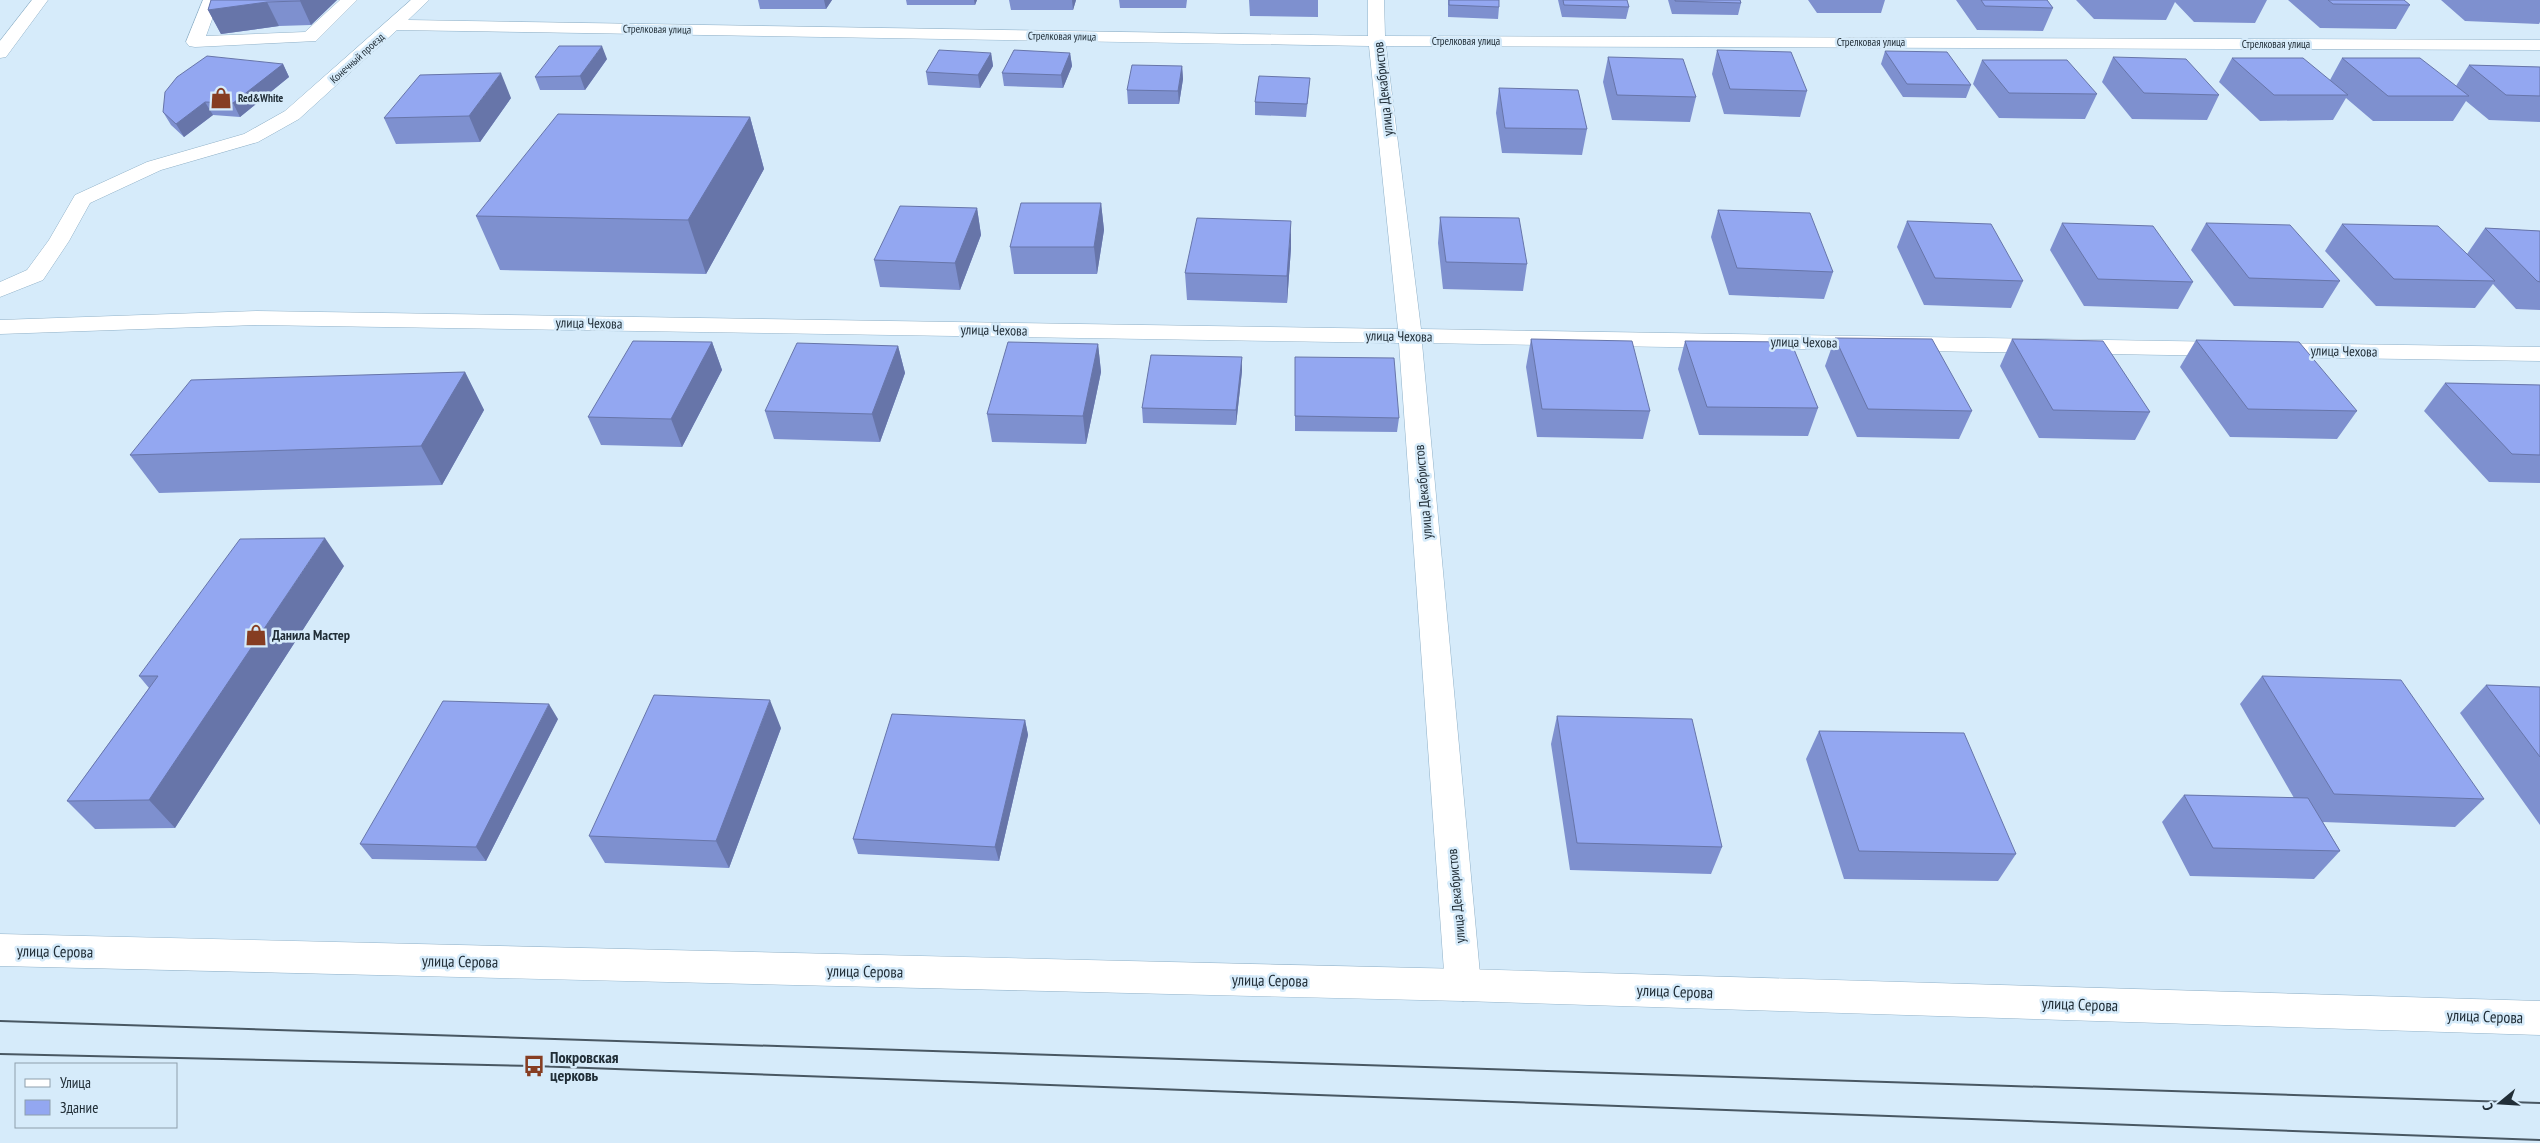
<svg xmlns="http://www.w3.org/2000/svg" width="2540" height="1143" font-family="'PT Sans Narrow',sans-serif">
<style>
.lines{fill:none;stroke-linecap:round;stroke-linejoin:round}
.lane-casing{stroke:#90b1c8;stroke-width:1}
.street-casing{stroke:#90b1c8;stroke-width:1}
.secondary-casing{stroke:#90b1c8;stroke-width:1}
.primary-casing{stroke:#90b1c8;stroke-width:1}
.lane{fill:#fff;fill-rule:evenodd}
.street{fill:#fff;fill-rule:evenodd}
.secondary{fill:#fff;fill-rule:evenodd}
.primary{fill:#fff;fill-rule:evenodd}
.tram{stroke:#495762;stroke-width:2}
.wall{fill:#7e90cf}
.shaded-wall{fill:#6775a9}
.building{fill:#93a7f1;stroke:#6775a9}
.labels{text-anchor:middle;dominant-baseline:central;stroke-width:5;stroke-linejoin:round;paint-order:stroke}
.far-street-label{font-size:11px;fill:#212e37;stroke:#d6ebfa}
.far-poi-label{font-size:11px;font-weight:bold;fill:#212e37;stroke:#d6ebfa;text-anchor:start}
.street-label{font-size:14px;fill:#212e37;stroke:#d6ebfa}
.poi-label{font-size:14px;font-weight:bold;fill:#212e37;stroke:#d6ebfa;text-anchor:start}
.near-street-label{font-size:16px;fill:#212e37;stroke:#d6ebfa}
.near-poi-label{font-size:16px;font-weight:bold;fill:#212e37;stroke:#d6ebfa;text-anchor:start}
</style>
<rect width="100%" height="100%" fill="#d6ebfa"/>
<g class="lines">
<!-- lane casing -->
<g class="lane-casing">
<path id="lane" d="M 203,0 L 219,0 L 206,36 L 305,32 L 340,0 L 357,0 L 316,41 L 195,47 L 189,46 L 186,42 Z"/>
</g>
<!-- street casing -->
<g class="street-casing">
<path id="street" d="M 411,0 L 429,0 L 408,20 L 1368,36 L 1368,0 L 1384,0 L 1385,36 L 2540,40 L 2540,50 L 1386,46 L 1421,329 L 2229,342 L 2237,344 L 2241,349 L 2237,354 L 2229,356 L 1422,343 L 1481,985 L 1476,997 L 1463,1001 L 1450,997 L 1445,985 L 1399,343 L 257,325 L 0,334 L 0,320 L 257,311 L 1398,329 L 1369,46 L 397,30 L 299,119 L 258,142 L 161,170 L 90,203 L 69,241 L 43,280 L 0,297 L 0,282 L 27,270 L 49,240 L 75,195 L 147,162 L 244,134 L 285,111 Z
M 2269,343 L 2540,347 L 2540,361 L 2269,357 L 2261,355 L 2257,350 L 2261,345 Z"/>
</g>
<!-- secondary casing -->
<g class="secondary-casing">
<path id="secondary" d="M 0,934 L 1463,969 L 2540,1001 L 2540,1035 L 1463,1001 L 0,966 Z"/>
</g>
<!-- primary casing -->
<g class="primary-casing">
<path id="primary" d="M 32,0 L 48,0 L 6,57 L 0,58 L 0,41 Z"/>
</g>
<!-- lane -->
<use href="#lane" class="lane"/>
<!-- street -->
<use href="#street" class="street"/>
<!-- secondary -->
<use href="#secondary" class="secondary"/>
<!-- primary -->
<use href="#primary" class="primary"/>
<!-- tram -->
<path class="tram" d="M 0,1021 L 2540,1103
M 0,1054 L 534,1066 L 2540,1140"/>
</g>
<!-- wall -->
<path class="wall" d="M 211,0 L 337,0 L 311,25 L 279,26 L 221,34 L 208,10 Z
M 758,0 L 832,0 L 826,9 L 760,9 Z
M 906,0 L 977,0 L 975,5 L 907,5 Z
M 1009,0 L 1076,0 L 1073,10 L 1011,10 Z
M 1119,0 L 1187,0 L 1186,8 L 1120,8 Z
M 1249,0 L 1318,0 L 1318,17 L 1250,16 Z
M 1448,0 L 1499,0 L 1499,7 L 1498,19 L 1448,17 Z
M 1558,0 L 1627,0 L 1629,7 L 1626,19 L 1562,17 Z
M 1668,0 L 1740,0 L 1741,3 L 1738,15 L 1672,14 Z
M 1808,0 L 1885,0 L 1881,13 L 1817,13 Z
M 1956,0 L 2047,0 L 2053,8 L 2043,31 L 1977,30 Z
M 2076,0 L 2267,0 L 2255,23 L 2194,22 L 2175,2 L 2166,20 L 2094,19 Z
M 2288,0 L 2404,0 L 2410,5 L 2396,29 L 2320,28 Z
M 2441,0 L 2540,0 L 2540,22 L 2539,24 L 2465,21 Z
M 1717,50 L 1807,91 L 1800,117 L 1724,114 L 1712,74 Z
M 1885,51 L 1971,85 L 1966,98 L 1903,97 L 1881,64 Z
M 991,53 L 993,66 L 980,88 L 928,85 L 926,72 Z
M 1070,53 L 1072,66 L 1063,88 L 1004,86 L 1002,73 Z
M 1608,57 L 1696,97 L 1690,122 L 1612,120 L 1603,82 Z
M 2113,57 L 2219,95 L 2207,120 L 2132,119 L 2102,82 Z
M 2232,58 L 2330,80 L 2342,58 L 2456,86 L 2469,65 L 2540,67 L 2540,122 L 2489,120 L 2466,101 L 2453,121 L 2373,121 L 2346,98 L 2333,120 L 2260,121 L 2219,82 Z
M 607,59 L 585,90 L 540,90 L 535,77 Z
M 1982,60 L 2097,94 L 2085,119 L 1999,118 L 1973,84 Z
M 283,64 L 289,77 L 240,117 L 213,115 L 184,137 L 171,125 L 163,112 Z
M 1182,66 L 1183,79 L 1179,104 L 1128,104 L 1127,90 Z
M 1499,88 L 1587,129 L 1582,155 L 1502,153 L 1496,113 Z
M 1309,91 L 1306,117 L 1255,115 L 1255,102 Z
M 511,98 L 480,142 L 396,144 L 384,118 Z
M 750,117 L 764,169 L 706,274 L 500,270 L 476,216 Z
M 1101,203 L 1104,230 L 1097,274 L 1014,274 L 1010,247 Z
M 977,208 L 981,235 L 960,290 L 880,287 L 874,260 Z
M 1718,210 L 1833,272 L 1824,299 L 1729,295 L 1711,237 Z
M 1440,217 L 1527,264 L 1523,291 L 1443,289 L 1438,243 Z
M 1907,221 L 2023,281 L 2011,308 L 1924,305 L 1897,247 Z
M 2062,223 L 2193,282 L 2178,309 L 2084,306 L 2050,250 Z
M 2206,223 L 2340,281 L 2323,308 L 2234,306 L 2191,250 Z
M 2342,224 L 2467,254 L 2485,228 L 2540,231 L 2540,310 L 2516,309 L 2493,284 L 2475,308 L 2376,306 L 2325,251 Z
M 1291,248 L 1287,303 L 1187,300 L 1185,273 Z
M 1835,338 L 1972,411 L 1959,439 L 1857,437 L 1825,366 Z
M 1531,339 L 1650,411 L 1643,439 L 1537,437 L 1526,367 Z
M 2012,339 L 2150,412 L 2135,440 L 2039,438 L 2000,366 Z
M 2196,340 L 2357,411 L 2337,439 L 2230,437 L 2180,367 Z
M 1685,341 L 1818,408 L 1808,436 L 1699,435 L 1678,369 Z
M 712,342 L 722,370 L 682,447 L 601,445 L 588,417 Z
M 1098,344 L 1101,372 L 1086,444 L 992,442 L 987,414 Z
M 898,346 L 905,373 L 880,442 L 774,439 L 765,411 Z
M 1295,357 L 1399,418 L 1397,432 L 1295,431 Z
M 1242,371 L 1236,425 L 1143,423 L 1142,408 Z
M 465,372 L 484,410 L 442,485 L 159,493 L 130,455 Z
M 2445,383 L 2540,385 L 2540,483 L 2489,482 L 2424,411 Z
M 344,566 L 175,828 L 95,829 L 67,801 L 149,688 L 139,676 Z
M 2262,676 L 2484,799 L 2455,827 L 2323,822 L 2340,851 L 2314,879 L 2190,876 L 2162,822 L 2184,795 L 2294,798 L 2240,704 Z
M 2486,685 L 2540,687 L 2540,825 L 2460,713 Z
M 1557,716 L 1722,847 L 1711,874 L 1570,870 L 1551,744 Z
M 558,719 L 486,861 L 372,859 L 360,844 Z
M 1025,720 L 1028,735 L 999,861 L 858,854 L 853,839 Z
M 781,728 L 729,868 L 605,863 L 589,836 Z
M 1819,731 L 2016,854 L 1998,881 L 1844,879 L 1806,759 Z"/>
<!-- shaded-wall -->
<path class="shaded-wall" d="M 301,0 L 337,0 L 311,25 L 300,1 Z
M 824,0 L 832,0 L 826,9 Z
M 974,0 L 977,0 L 975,5 Z
M 1072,0 L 1076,0 L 1073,10 Z
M 267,2 L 279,26 L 221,34 L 208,10 Z
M 602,46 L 607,59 L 585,90 L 580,76 Z
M 991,53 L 993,66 L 980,88 L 978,75 Z
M 1070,53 L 1072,66 L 1063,88 L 1061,75 Z
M 283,64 L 289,77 L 240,117 L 233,103 Z
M 1182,66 L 1183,79 L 1179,104 L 1178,91 Z
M 501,73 L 511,98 L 480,142 L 469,116 Z
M 205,102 L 213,115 L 184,137 L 176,124 Z
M 750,117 L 764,169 L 706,274 L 688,220 Z
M 1101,203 L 1104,230 L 1097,274 L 1094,247 Z
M 977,208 L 981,235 L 960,290 L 955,263 Z
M 1291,221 L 1291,248 L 1287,303 L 1287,276 Z
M 712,342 L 722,370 L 682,447 L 671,419 Z
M 1098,344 L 1101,372 L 1086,444 L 1083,416 Z
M 898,346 L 905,373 L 880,442 L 872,414 Z
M 1242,357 L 1242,371 L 1236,425 L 1236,410 Z
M 465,372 L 484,410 L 442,485 L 421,446 Z
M 325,538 L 344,566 L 175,828 L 149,800 Z
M 770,700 L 781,728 L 729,868 L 716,841 Z
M 549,704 L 558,719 L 486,861 L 476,847 Z
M 1025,720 L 1028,735 L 999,861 L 995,847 Z"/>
<!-- building -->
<path class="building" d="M 211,0 L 301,0 L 300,1 L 267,2 L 208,10 Z
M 1449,0 L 1499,0 L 1499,7 L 1449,5 Z
M 1563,0 L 1627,0 L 1629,7 L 1564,5 Z
M 1675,0 L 1740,0 L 1741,3 L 1675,1 Z
M 1981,0 L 2047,0 L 2053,8 L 1985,6 Z
M 2328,0 L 2404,0 L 2410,5 L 2333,4 Z
M 559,46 L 602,46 L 580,76 L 535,77 Z
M 939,50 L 991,53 L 978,75 L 926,72 Z
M 1014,50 L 1070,53 L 1061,75 L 1002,73 Z
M 1717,50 L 1791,52 L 1807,91 L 1730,89 Z
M 1885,51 L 1947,52 L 1971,85 L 1907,84 Z
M 207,56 L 283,64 L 233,103 L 205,102 L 176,124 L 163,112 L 165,92 L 177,77 Z
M 1608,57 L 1683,59 L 1696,97 L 1617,95 Z
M 2113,57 L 2186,59 L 2219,95 L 2144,93 Z
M 2232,58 L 2303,58 L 2348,95 L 2274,95 Z
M 2342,58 L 2420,58 L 2469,96 L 2388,96 Z
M 1982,60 L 2067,60 L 2097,94 L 2009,93 Z
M 1132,65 L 1182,66 L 1178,91 L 1127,90 Z
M 2469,65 L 2540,67 L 2540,96 L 2506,95 Z
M 501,73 L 469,116 L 384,118 L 420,75 Z
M 1259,76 L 1310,78 L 1307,104 L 1255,102 Z
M 1499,88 L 1578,90 L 1587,129 L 1505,128 Z
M 558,114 L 750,117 L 688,220 L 476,216 Z
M 1021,203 L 1101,203 L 1094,247 L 1010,247 Z
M 900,206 L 977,208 L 955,263 L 874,260 Z
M 1718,210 L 1810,213 L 1833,272 L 1737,268 Z
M 1440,217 L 1519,218 L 1527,264 L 1446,262 Z
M 1197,218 L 1291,221 L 1287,276 L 1185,273 Z
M 1907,221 L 1991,224 L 2023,281 L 1935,278 Z
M 2062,223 L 2153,226 L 2193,282 L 2098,279 Z
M 2206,223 L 2290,225 L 2340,281 L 2249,278 Z
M 2342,224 L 2438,226 L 2495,281 L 2394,279 Z
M 2485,228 L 2540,231 L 2540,282 L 2537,281 Z
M 1835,338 L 1932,339 L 1972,411 L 1868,409 Z
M 1531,339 L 1632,341 L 1650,411 L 1542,409 Z
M 2012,339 L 2103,341 L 2150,412 L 2053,410 Z
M 2196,340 L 2299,342 L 2357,411 L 2248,409 Z
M 633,341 L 712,342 L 671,419 L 588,417 Z
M 1685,341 L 1791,342 L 1818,408 L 1707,407 Z
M 1008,342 L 1098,344 L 1083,416 L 987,414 Z
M 797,343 L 898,346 L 872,414 L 765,411 Z
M 1151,355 L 1242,357 L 1236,410 L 1142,408 Z
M 1295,357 L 1394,358 L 1399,418 L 1295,416 Z
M 465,372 L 421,446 L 130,455 L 191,380 Z
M 2445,383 L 2540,385 L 2540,455 L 2512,454 Z
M 325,538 L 149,800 L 67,801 L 158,676 L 139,676 L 240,539 Z
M 2262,676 L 2401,680 L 2484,799 L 2334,794 Z
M 2486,685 L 2540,687 L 2540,757 Z
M 654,695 L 770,700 L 716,841 L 589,836 Z
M 443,701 L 549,704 L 476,847 L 360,844 Z
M 892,714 L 1025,720 L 995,847 L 853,839 Z
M 1557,716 L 1692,719 L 1722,847 L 1577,843 Z
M 1819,731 L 1964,733 L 2016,854 L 1859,851 Z
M 2184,795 L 2308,798 L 2340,851 L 2213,848 Z"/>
<!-- icons -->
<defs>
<g id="shop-bare" transform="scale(1.725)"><path d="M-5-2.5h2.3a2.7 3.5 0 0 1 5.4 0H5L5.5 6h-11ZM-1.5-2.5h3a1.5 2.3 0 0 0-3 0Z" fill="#863d22" stroke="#d6ebfa" stroke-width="2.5" paint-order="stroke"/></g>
<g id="bus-bare" transform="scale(1.725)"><path d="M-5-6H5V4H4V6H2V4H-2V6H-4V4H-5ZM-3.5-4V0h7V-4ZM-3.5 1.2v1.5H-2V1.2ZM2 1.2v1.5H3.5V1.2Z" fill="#863d22" stroke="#d6ebfa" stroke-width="2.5" paint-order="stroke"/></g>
</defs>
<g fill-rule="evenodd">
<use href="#shop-bare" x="221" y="98"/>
<use href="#shop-bare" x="256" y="635"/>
<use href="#bus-bare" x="534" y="1066"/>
</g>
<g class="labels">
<!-- far-street labels -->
<g class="far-street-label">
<text transform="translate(657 29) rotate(1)">Стрелковая улица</text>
<text transform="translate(1062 36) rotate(1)">Стрелковая улица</text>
<text x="1466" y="41">Стрелковая улица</text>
<text x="1871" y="42">Стрелковая улица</text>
<text x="2276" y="44">Стрелковая улица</text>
<text transform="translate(357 58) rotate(-42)">Конечный проезд</text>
</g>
<!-- far-poi labels -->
<g class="far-poi-label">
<text x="238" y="98">Red&amp;White</text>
</g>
<!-- street labels -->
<g class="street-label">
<text transform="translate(1383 89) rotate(-96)">улица Декабристов</text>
<text transform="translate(589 323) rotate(1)">улица Чехова</text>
<text transform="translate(994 330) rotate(1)">улица Чехова</text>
<text transform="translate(1399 336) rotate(1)">улица Чехова</text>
<text transform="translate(1804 342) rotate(1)">улица Чехова</text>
<text transform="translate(2344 351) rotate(1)">улица Чехова</text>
<text transform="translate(1423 492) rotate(-95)">улица Декабристов</text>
<text transform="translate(1456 896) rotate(-95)">улица Декабристов</text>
</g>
<!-- poi labels -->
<g class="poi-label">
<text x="272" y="635">Данила Мастер</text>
</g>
<!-- near-street labels -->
<g class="near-street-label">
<text transform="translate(55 951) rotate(1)">улица Серова</text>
<text transform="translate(460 961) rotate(1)">улица Серова</text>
<text transform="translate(865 971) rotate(1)">улица Серова</text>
<text transform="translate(1270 980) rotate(1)">улица Серова</text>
<text transform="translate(1675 991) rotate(2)">улица Серова</text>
<text transform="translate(2080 1004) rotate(2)">улица Серова</text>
<text transform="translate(2485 1016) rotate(2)">улица Серова</text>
</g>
<!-- near-poi labels -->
<g class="near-poi-label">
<text x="550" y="1057">Покровская<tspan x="550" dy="18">церковь</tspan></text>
</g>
</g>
<!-- legend -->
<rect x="15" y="1063" width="162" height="65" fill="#d6ebfa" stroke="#8e9fac"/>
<rect x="25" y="1079" width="25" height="8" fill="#ffffff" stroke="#8e9fac"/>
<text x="60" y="1088" font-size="15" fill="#212e37">Улица</text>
<rect x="25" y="1100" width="25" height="15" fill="#93a7f1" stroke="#8e9fac"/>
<text x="60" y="1113" font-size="15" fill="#212e37">Здание</text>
<!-- north arrow -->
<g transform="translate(2500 1103) rotate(252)" stroke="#d6ebfa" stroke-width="4" paint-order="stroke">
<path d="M0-4L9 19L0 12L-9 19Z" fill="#212e37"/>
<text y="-8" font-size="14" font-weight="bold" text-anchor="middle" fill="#212e37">С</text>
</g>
</svg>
